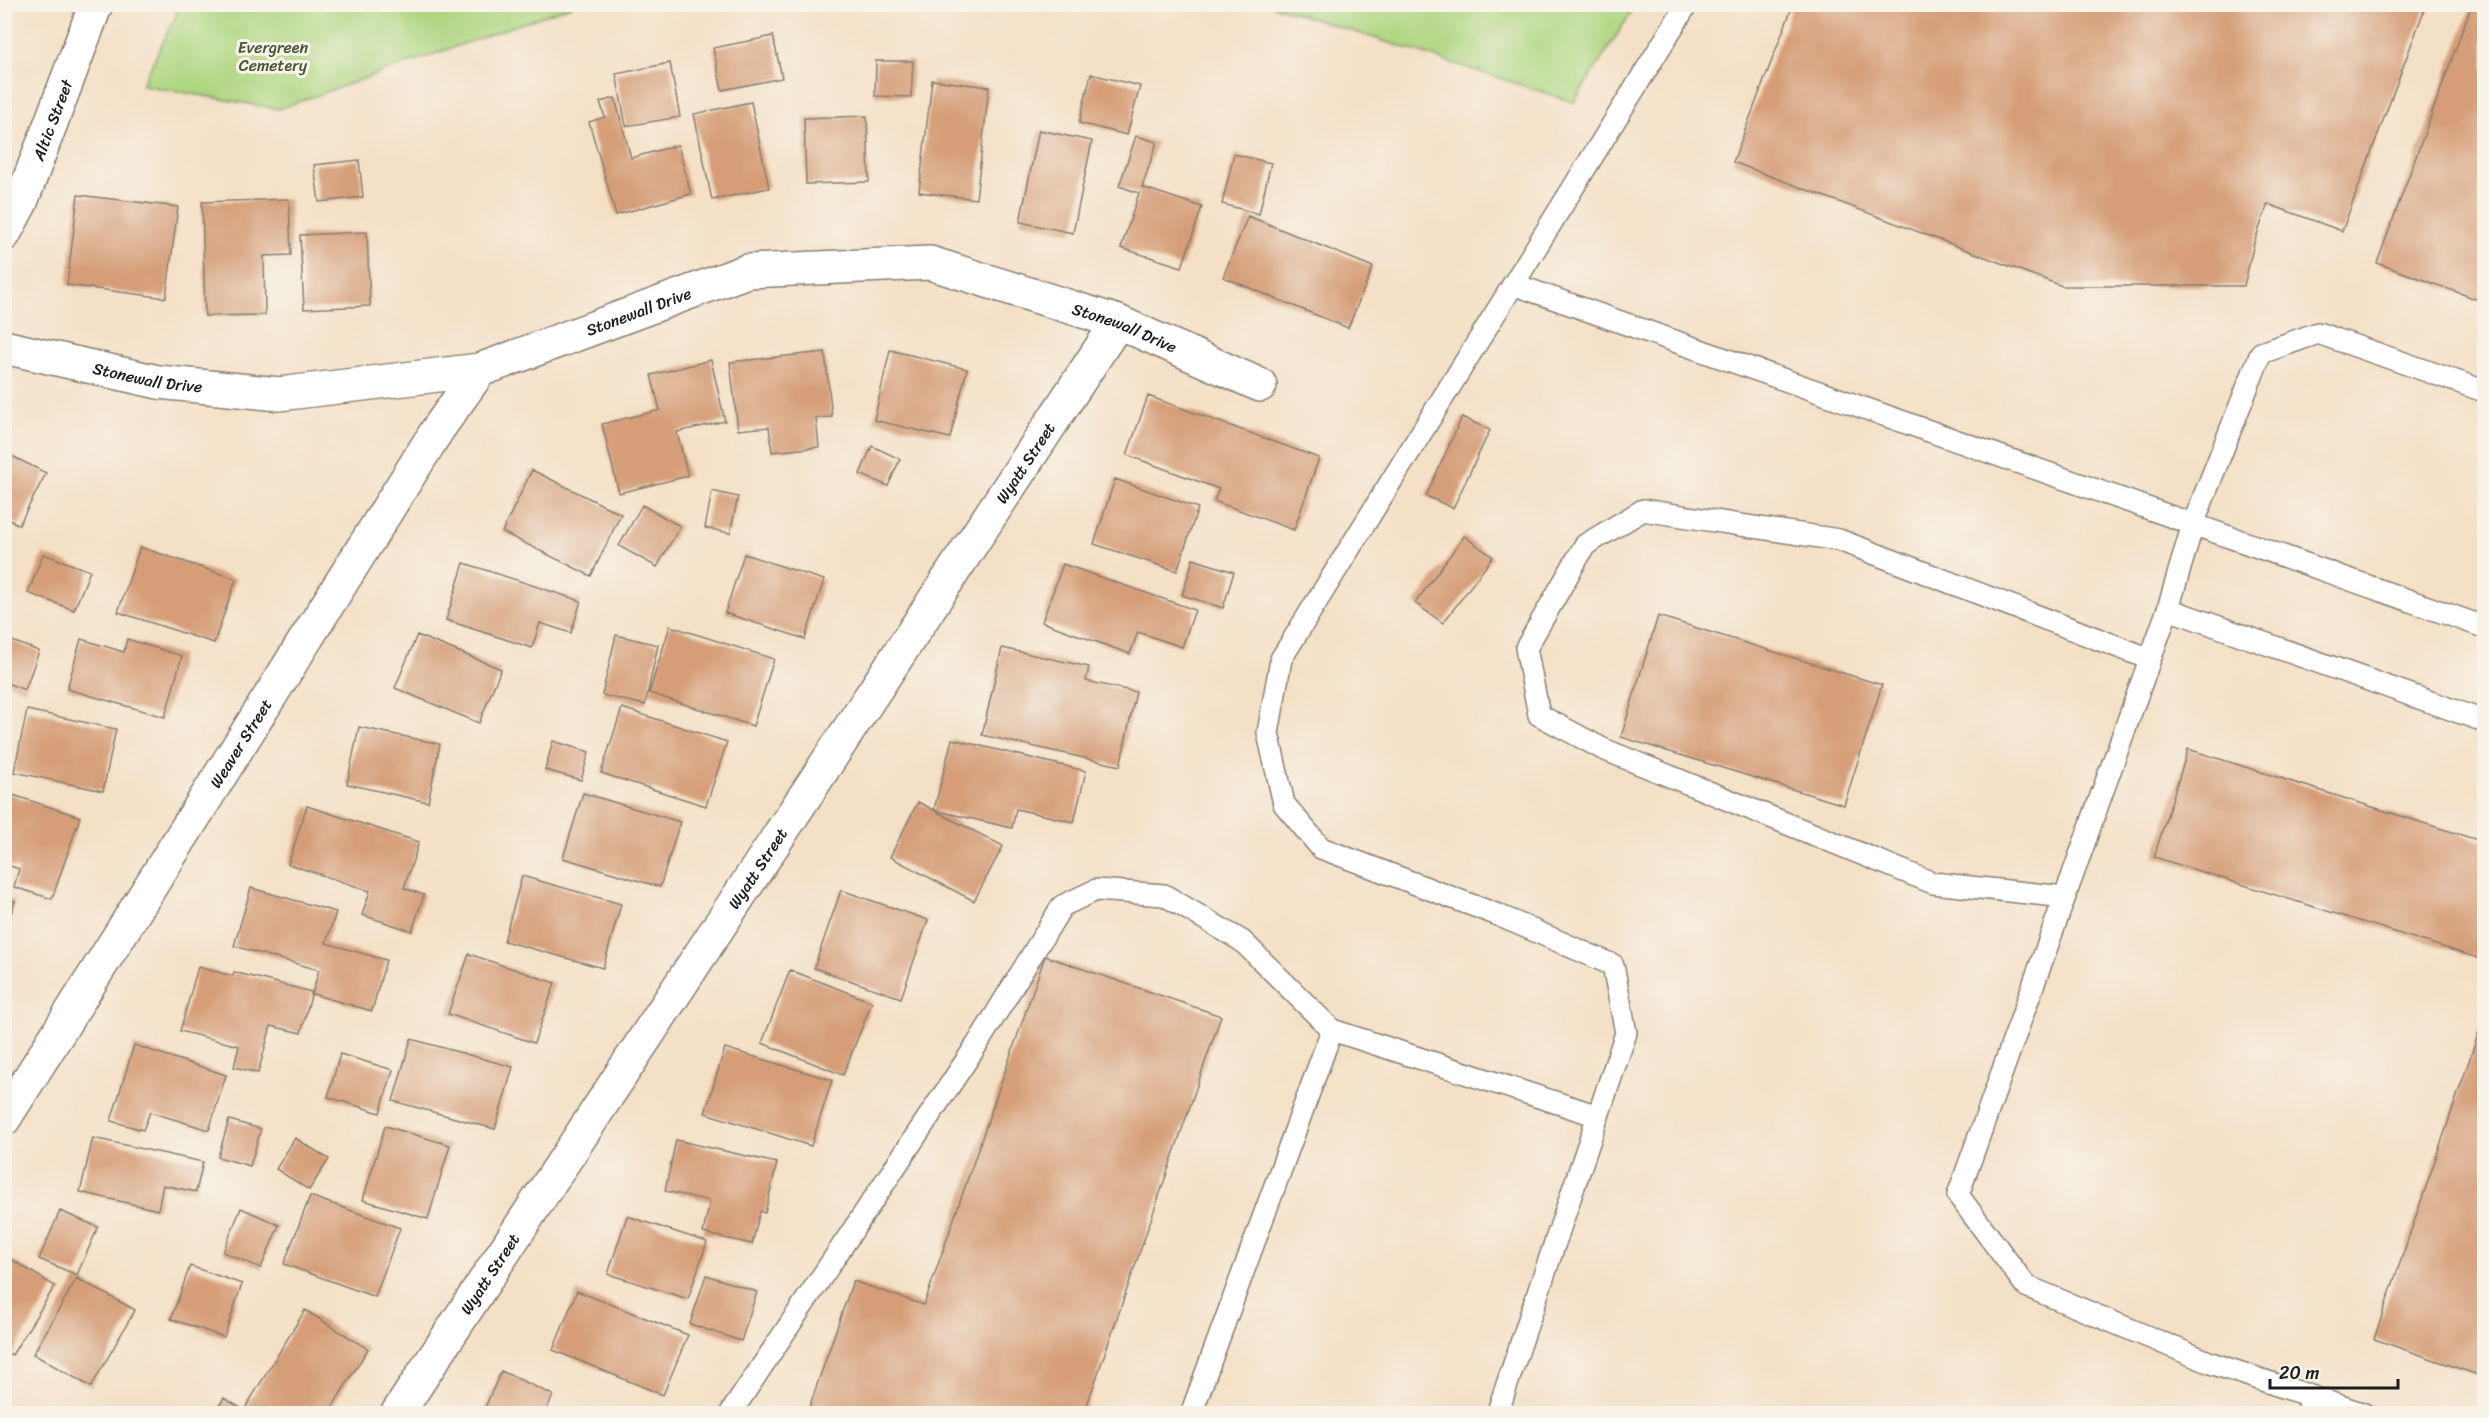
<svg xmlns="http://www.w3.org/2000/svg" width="2489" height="1418" font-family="Sriracha,sans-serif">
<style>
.green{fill:#aed680;stroke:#65794e;stroke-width:1.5}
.building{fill:#d59e78}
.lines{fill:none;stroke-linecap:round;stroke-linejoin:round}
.service-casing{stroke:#887e71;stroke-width:24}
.minor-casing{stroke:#887e71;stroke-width:36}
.tertiary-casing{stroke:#887e71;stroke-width:36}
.service{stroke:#fff;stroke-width:21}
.minor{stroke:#fff;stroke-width:33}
.tertiary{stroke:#fff;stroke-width:33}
.labels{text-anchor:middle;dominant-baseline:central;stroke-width:6;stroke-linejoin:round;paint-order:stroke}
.park-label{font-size:16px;fill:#48543a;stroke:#f7f3e8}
.street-label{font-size:16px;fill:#1c1c1c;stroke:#f7f3e8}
</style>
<rect width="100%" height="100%" fill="#f7f3e8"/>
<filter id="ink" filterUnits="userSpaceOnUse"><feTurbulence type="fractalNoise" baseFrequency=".0167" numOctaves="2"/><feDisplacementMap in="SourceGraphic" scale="12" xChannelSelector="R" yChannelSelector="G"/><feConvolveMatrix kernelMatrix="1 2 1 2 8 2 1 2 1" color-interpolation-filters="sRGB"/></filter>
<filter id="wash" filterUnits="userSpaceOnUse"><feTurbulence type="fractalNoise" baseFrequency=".008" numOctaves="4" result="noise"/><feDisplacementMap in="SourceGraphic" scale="24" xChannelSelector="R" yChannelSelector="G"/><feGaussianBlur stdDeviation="1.35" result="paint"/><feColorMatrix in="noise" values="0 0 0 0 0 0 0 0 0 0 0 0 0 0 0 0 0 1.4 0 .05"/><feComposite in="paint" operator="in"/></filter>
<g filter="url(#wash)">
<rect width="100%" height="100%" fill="#f4e0c6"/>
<!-- green -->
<path class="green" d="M 181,5 L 181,4 L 574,5 L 278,109 L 142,85 Z
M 1271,5 L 1636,5 L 1574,102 Z"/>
<g id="blocks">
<!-- building -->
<path class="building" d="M 2472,4 L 2484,4 L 2484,302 L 2377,263 Z
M 1793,5 L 2426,5 L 2342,231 L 2268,204 L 2254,243 L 2244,286 L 2062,286 L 1733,162 Z
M 773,36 L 782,78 L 722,90 L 713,48 Z
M 876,61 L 913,61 L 911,97 L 875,96 Z
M 670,63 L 680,117 L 626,126 L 616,74 Z
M 1091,74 L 1140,86 L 1127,135 L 1079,123 Z
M 932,80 L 989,87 L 976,199 L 919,192 Z
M 615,98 L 631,158 L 678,145 L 691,194 L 616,215 L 589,122 L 605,117 L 600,102 Z
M 751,102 L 769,188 L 712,200 L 694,114 Z
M 867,116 L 869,182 L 806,184 L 804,118 Z
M 1039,130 L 1092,141 L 1073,233 L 1020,222 Z
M 1136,136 L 1157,142 L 1142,187 L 1202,207 L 1182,267 L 1121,248 L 1139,193 L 1119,186 Z
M 1234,154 L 1271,163 L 1259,214 L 1222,204 Z
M 359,160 L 363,197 L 319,202 L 314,165 Z
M 78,195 L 178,207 L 166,298 L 67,285 Z
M 289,199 L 291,255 L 264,256 L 265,315 L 205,316 L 202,202 Z
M 1248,216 L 1373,267 L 1348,328 L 1223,277 Z
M 367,232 L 370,306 L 304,309 L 300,235 Z
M 890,350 L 967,369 L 950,438 L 874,420 Z
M 825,352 L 832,417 L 816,418 L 819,447 L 772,452 L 769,427 L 738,430 L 730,362 Z
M 711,360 L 725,421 L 677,432 L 688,476 L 619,493 L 602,424 L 660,410 L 651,375 Z
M 1148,396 L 1319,458 L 1294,530 L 1214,501 L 1219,489 L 1127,455 Z
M 1462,417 L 1490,430 L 1453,508 L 1426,496 Z
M 872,446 L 900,459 L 888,486 L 860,474 Z
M 4,452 L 46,473 L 19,525 L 4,517 Z
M 532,470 L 621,514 L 591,576 L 502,532 Z
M 1115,479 L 1198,508 L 1177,571 L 1094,544 Z
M 712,491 L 738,497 L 730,533 L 705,528 Z
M 642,505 L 680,526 L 657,567 L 619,546 Z
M 1464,536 L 1493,557 L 1443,623 L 1415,603 Z
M 140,547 L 236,579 L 214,643 L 118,612 Z
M 43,554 L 90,571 L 74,610 L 28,593 Z
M 744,554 L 824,580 L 805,639 L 725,613 Z
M 1193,559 L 1234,572 L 1223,608 L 1182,595 Z
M 464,563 L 581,601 L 571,633 L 540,623 L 532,648 L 446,620 Z
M 1063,564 L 1195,610 L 1182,647 L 1138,632 L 1130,654 L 1042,622 Z
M 1658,616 L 1882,685 L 1844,805 L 1621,737 Z
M 670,626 L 774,659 L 753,726 L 649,693 Z
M 417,635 L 501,669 L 479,723 L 395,688 Z
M 616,635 L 658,645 L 645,705 L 602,695 Z
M 4,638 L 39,651 L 25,690 L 4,682 Z
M 81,639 L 124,652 L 127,639 L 182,656 L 165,717 L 67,689 Z
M 1002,648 L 1089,667 L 1086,681 L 1136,692 L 1120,766 L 982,735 Z
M 622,708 L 727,742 L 706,806 L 601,773 Z
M 27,710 L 116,729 L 103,791 L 14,772 Z
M 359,727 L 440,744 L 428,802 L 347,784 Z
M 952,739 L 1086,771 L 1074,822 L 1016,809 L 1012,828 L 934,810 Z
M 553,741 L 589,752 L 581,780 L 545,770 Z
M 2188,749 L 2484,842 L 2484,960 L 2154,857 Z
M 4,792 L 80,817 L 52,899 L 14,887 L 19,869 L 4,864 Z
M 583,793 L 680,822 L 660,887 L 563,858 Z
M 918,802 L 1003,846 L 974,901 L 890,857 Z
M 307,806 L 419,842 L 404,888 L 424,895 L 412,931 L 362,915 L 370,891 L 288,864 Z
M 522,876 L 621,904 L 603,968 L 504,941 Z
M 251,888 L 336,912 L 326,943 L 386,960 L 372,1011 L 312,994 L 319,970 L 234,946 Z
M 841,890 L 928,920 L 901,998 L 814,968 Z
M 4,898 L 15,901 L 5,933 L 4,932 Z
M 469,954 L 555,983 L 534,1043 L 448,1014 Z
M 1045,956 L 1221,1016 L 1084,1414 L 807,1414 L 853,1281 L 924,1305 Z
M 198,967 L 233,976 L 234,972 L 312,992 L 301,1033 L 271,1026 L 258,1073 L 234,1067 L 239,1046 L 180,1031 Z
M 790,970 L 872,1002 L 843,1075 L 762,1043 Z
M 2484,1017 L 2484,1377 L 2374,1339 Z
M 411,1039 L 513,1067 L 495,1129 L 393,1101 Z
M 134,1045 L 226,1075 L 209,1130 L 150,1112 L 143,1130 L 111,1121 Z
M 725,1048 L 832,1080 L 811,1146 L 705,1113 Z
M 340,1054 L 393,1070 L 380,1113 L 328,1097 Z
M 229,1120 L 261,1129 L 250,1166 L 218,1157 Z
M 385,1126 L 450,1145 L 428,1219 L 363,1200 Z
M 93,1138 L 203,1162 L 196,1192 L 163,1185 L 158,1210 L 80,1192 Z
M 295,1138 L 329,1159 L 309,1190 L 276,1169 Z
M 676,1140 L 777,1163 L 765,1213 L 760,1211 L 752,1244 L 703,1233 L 710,1201 L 665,1191 Z
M 310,1196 L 400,1228 L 375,1297 L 284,1264 Z
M 241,1208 L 279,1225 L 261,1268 L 223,1252 Z
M 60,1211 L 98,1227 L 77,1275 L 39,1259 Z
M 627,1216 L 707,1242 L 688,1299 L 608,1274 Z
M 4,1255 L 55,1286 L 12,1355 L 4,1351 Z
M 190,1266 L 242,1284 L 224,1337 L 171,1319 Z
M 706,1275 L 757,1292 L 741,1341 L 690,1324 Z
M 77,1278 L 135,1310 L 91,1387 L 33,1354 Z
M 577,1291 L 688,1335 L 663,1395 L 553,1350 Z
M 305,1310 L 368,1349 L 328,1414 L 214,1414 L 224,1398 L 244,1410 Z
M 501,1371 L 553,1395 L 545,1414 L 482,1414 Z"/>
</g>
</g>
<g filter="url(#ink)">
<use href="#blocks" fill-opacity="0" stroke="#887e71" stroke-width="1.5"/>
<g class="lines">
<!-- service casing -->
<g class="service-casing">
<path id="service" d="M 1513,284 L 2484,627
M 2168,609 L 2484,721
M 2065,897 L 1933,883 L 1603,749 L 1539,715 L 1526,648 L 1585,545 L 1643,510 L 1839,540 L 2150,659
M 730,1414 L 978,1043 L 1062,906 L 1096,890 L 1164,895 L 1242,941 L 1332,1030
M 1191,1414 L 1332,1030 L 1598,1116
M 1497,1414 L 1626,1033 L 1613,965 L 1498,915 L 1321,848 L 1284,804 L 1268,733 L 1281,659 L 1687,4
M 2306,1414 L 2311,1396
M 2364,1414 L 2211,1363 L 2026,1286 L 1958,1195 L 2168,609 L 2193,524 L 2261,353 L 2318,333 L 2484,391"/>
</g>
<!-- minor casing -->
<g class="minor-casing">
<g id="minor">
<path id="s1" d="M 4,347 L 158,382 L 279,394 L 480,370 L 747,271 L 930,263 L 1118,322 L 1260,385"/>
<path id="s2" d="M 4,1119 L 438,429 L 480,370"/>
<path id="s3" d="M 397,1414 L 1118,322"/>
</g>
</g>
<!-- tertiary casing -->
<g class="tertiary-casing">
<g id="tertiary">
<path id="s4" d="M 4,234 L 21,202 L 96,4"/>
</g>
</g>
<!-- service -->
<use href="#service" class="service"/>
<!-- minor -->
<use href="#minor" class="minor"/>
<!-- tertiary -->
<use href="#tertiary" class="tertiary"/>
</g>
</g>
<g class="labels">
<!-- park labels -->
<g class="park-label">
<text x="273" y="47">Evergreen<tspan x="273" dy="18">Cemetery</tspan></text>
</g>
<!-- street labels -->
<g class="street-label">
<text stroke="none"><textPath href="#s4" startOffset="124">Altic Street</textPath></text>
<text stroke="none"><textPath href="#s1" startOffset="651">Stonewall Drive</textPath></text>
<text stroke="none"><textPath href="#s1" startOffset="1155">Stonewall Drive</textPath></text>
<text stroke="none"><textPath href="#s1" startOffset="147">Stonewall Drive</textPath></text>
<text stroke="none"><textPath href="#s3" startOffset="1140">Wyatt Street</textPath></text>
<text stroke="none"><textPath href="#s2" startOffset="444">Weaver Street</textPath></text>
<text stroke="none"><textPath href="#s3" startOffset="654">Wyatt Street</textPath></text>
<text stroke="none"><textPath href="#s3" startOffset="168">Wyatt Street</textPath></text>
</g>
</g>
<!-- margin -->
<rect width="2489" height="1418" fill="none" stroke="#f7f3e8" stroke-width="24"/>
<!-- scale -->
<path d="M2270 1379v9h128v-9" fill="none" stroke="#1c1c1c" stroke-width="3"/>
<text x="2279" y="1379" font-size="18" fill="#1c1c1c" stroke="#f7f3e8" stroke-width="4.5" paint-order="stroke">20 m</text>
</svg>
